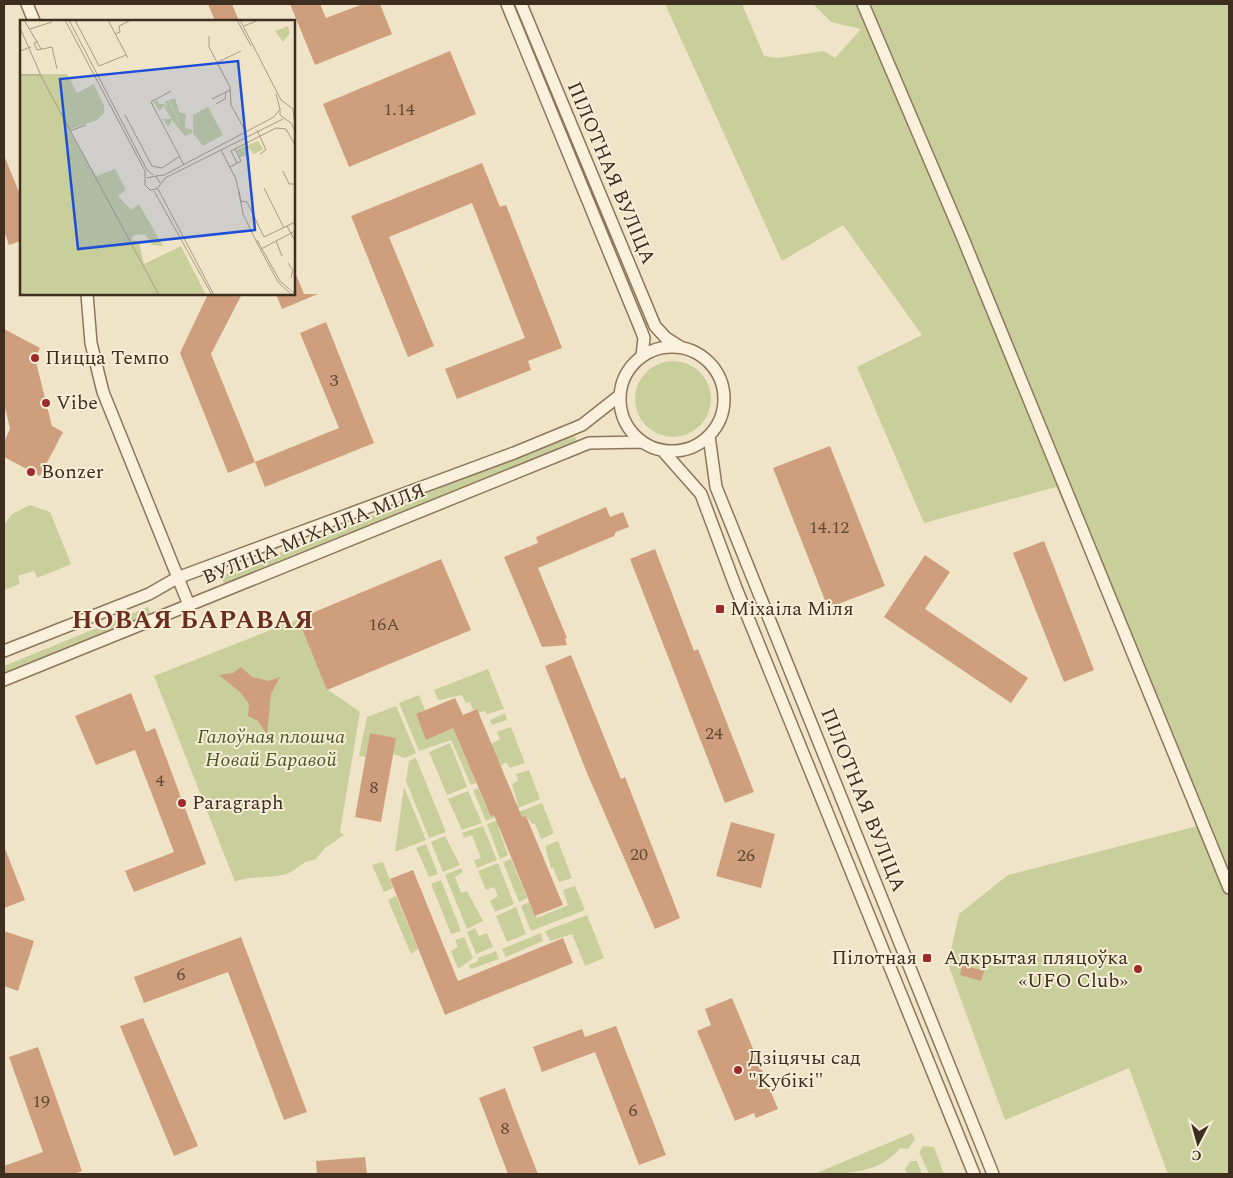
<svg xmlns="http://www.w3.org/2000/svg" width="1233" height="1178" font-family="Spectral,serif">
<style>
.green{fill:#c9cf9b}
.building{fill:#cf9f7d}
.lines{fill:none;stroke-linecap:round;stroke-linejoin:round}
.street-casing{stroke:#8d765c;stroke-width:14}
.street{stroke:#faf1dc;stroke-width:11}
.poi-dot{fill:#9e2a2b;stroke:#f7eed8;stroke-width:2}
.labels{text-anchor:middle;dominant-baseline:central;stroke-width:4;stroke-linejoin:round;paint-order:stroke}
.number-label{font-size:18px;fill:#624a37}
.street-label{font-size:20px;fill:#3d2e20;stroke:#f7eed8}
.poi-label{font-size:20px;fill:#3d2e20;stroke:#f7eed8;text-anchor:start}
.park-label{font-size:20px;font-style:italic;fill:#4d5a26;stroke:#f7eed8}
.district-label{font-size:25px;font-weight:bold;letter-spacing:1px;fill:#6b2e1e;stroke:#f7eed8}
.inset-road{fill:none;stroke:#a89b85;stroke-width:1}
.view{fill:#1d4ed8;fill-opacity:0.15;stroke:#1d4ed8;stroke-width:2.5}
.inset-edge{fill:none;stroke:#3d2e20;stroke-width:2.5}
</style>
<rect width="100%" height="100%" fill="#f0e4c8"/>
<!-- green -->
<path class="green" d="M 665,4 L 742,4 L 764,56 L 778,58 L 824,51 L 835,58 L 861,29 L 831,22 L 813,4 L 1229,4 L 1229,1174 L 1168,1174 L 1129,1068 L 1005,1120 L 948,964 L 959,914 L 1008,875 L 1209,823 L 1056,487 L 924,523 L 857,367 L 922,335 L 843,225 L 782,261 Z
M635 399a38 38 0 1 1 76 0a38 38 0 1 1-76 0Z
M 574,434 L 578,444 L 225,586 L 221,576 Z
M 30,505 L 50,512 L 71,564 L 37,578 L 34,571 L 18,576 L 20,584 L 4,590 L 4,525 L 12,514 Z
M 148,607 L 150,613 L 4,673 L 4,666 Z
M 298,619 L 327,689 L 360,712 L 340,832 L 344,835 L 325,848 L 315,860 C 302,860 297,871 286,874 C 269,879 251,875 235,882 L 154,676 Z
M 488,669 L 504,709 L 487,714 L 484,711 L 478,713 L 477,709 L 473,710 L 470,702 L 466,703 L 462,695 L 438,700 L 434,690 Z
M 419,695 L 425,710 L 416,715 L 426,739 L 453,728 L 476,783 L 471,785 L 451,740 L 419,751 L 399,703 Z
M 396,706 L 416,753 L 405,758 L 393,754 L 395,738 L 370,733 L 366,757 L 359,756 L 367,717 Z
M 505,713 L 507,720 L 492,725 L 490,720 Z
M 511,727 L 525,763 L 510,768 L 506,762 L 501,766 L 491,744 L 500,739 L 497,732 Z
M 450,743 L 467,787 L 447,795 L 429,752 Z
M 416,758 L 446,832 L 429,838 L 406,781 L 409,761 Z
M 529,770 L 540,799 L 486,821 L 473,790 L 478,788 L 491,817 L 518,805 L 512,784 L 518,781 L 516,774 Z
M 404,787 L 426,840 L 395,852 Z
M 468,791 L 482,823 L 462,830 L 448,799 Z
M 542,803 L 554,833 L 541,839 L 535,824 L 532,824 L 526,816 L 498,827 L 508,855 L 500,859 L 487,824 Z
M 483,826 L 497,860 L 477,868 L 474,860 L 481,858 L 472,835 L 464,838 L 462,833 Z
M 445,836 L 460,865 L 443,872 L 431,842 Z
M 558,841 L 572,878 L 559,882 L 553,868 L 551,868 L 545,846 Z
M 426,844 L 438,874 L 429,877 L 416,848 Z
M 511,859 L 527,898 L 519,902 L 503,862 Z
M 383,862 L 393,888 L 384,892 L 372,865 Z
M 498,863 L 514,904 L 495,912 L 490,901 L 498,896 L 494,887 L 486,890 L 478,871 Z
M 461,868 L 463,872 L 455,877 L 461,893 L 467,891 L 483,921 L 467,929 L 445,875 Z
M 441,880 L 461,931 L 451,934 L 431,884 Z
M 575,886 L 585,910 L 531,931 L 521,906 L 529,902 L 537,918 L 568,905 L 563,890 Z
M 396,896 L 418,949 L 411,954 L 388,900 Z
M 516,907 L 526,934 L 507,942 L 496,916 Z
M 587,915 L 604,958 L 585,966 L 572,934 L 550,941 L 545,931 Z
M 475,928 L 479,936 L 487,933 L 493,947 L 476,954 L 467,932 Z
M 541,933 L 543,941 L 506,957 L 502,949 Z
M 464,937 L 473,958 L 458,969 L 451,951 L 458,947 L 455,940 Z
M 496,951 L 499,959 L 471,969 L 469,965 L 478,961 L 478,958 Z
M 912,1133 L 915,1139 L 908,1149 L 900,1148 C 880,1174 844,1174 814,1174 Z
M 923,1146 L 934,1147 L 944,1174 L 929,1174 L 919,1152 Z
M 911,1161 L 917,1161 L 922,1174 L 907,1174 L 905,1169 Z"/>
<!-- building -->
<path class="building" d="M 208,4 L 232,4 L 239,21 L 215,21 Z
M 290,4 L 320,4 L 326,18 L 363,4 L 380,4 L 392,34 L 315,65 Z
M 450,51 L 476,114 L 349,167 L 323,104 Z
M 4,155 L 21,197 L 21,241 L 9,245 L 4,231 Z
M 482,163 L 500,207 L 506,205 L 562,348 L 528,361 L 531,370 L 457,399 L 445,369 L 525,338 L 472,203 L 389,237 L 434,346 L 408,357 L 351,216 Z
M 294,270 L 304,294 L 318,294 L 282,309 L 276,294 L 294,294 Z
M 208,294 L 242,294 L 211,354 L 255,462 L 228,473 L 180,353 Z
M 326,322 L 374,443 L 265,487 L 255,462 L 339,428 L 300,333 Z
M 4,329 L 40,348 L 35,358 L 52,426 L 63,432 L 40,476 L 4,457 L 4,442 L 10,429 L 4,403 Z
M 830,446 L 885,586 L 828,608 L 773,468 Z
M 606,507 L 610,517 L 623,512 L 629,527 L 616,532 L 614,536 L 538,568 L 567,638 L 565,639 L 567,645 L 542,647 L 504,557 L 538,543 L 536,537 Z
M 1044,541 L 1094,670 L 1064,682 L 1013,553 Z
M 655,549 L 694,651 L 698,649 L 754,792 L 725,803 L 630,559 Z
M 925,555 L 950,572 L 925,609 L 1028,678 L 1011,703 L 884,617 Z
M 441,559 L 471,630 L 327,690 L 298,619 Z
M 571,655 L 621,779 L 625,777 L 680,918 L 655,929 L 587,773 L 545,666 Z
M 241,667 L 252,677 L 269,681 L 280,677 L 271,694 L 267,735 L 258,721 L 248,716 L 249,704 L 240,692 L 219,675 L 233,673 Z
M 131,693 L 146,732 L 155,728 L 206,864 L 134,892 L 125,871 L 174,852 L 135,750 L 96,765 L 75,716 Z
M 455,698 L 463,715 L 477,709 L 522,817 L 526,816 L 563,905 L 535,916 L 494,815 L 491,817 L 453,728 L 426,740 L 416,714 Z
M 370,733 L 396,738 L 381,822 L 355,817 Z
M 731,822 L 775,834 L 761,888 L 716,876 Z
M 4,846 L 25,900 L 4,908 Z
M 413,870 L 458,981 L 563,938 L 573,963 L 445,1015 L 390,879 Z
M 4,931 L 34,941 L 18,991 L 4,986 Z
M 241,937 L 307,1112 L 284,1120 L 228,972 L 144,1003 L 134,977 Z
M 962,965 L 984,971 L 981,981 L 960,975 Z
M 732,998 L 778,1109 L 756,1118 L 754,1113 L 735,1121 L 697,1031 L 711,1025 L 705,1009 Z
M 143,1018 L 198,1146 L 174,1156 L 120,1026 Z
M 616,1026 L 666,1155 L 639,1165 L 595,1052 L 542,1072 L 533,1047 L 582,1029 L 585,1037 Z
M 38,1047 L 82,1171 L 74,1174 L 4,1174 L 4,1166 L 43,1152 L 9,1057 Z
M 505,1088 L 518,1123 L 538,1174 L 508,1174 L 479,1098 Z
M 365,1157 L 367,1174 L 317,1174 L 316,1161 Z"/>
<g class="lines">
<!-- street casing -->
<g class="street-casing">
<path id="street" d="M 27,4 L 34,21
M 507,4 L 641,330 L 644,338 L 642,356
M 521,4 L 655,326 L 666,338 L 680,347
M 863,4 L 962,236 L 1229,888
M 87,294 L 91,343 L 103,392 L 189,605
M620 399a52 52 0 1 1 104 0a52 52 0 1 1-104 0Z
M 709,436 L 716,487 L 993,1174
M 663,451 L 701,494 L 736,588 L 974,1174
M 4,651 L 149,594 L 177,578 L 514,453 L 582,425 L 619,396
M 4,680 L 589,443 L 642,442"/>
</g>
<!-- street -->
<use href="#street" class="street"/>
</g>
<!-- markers -->
<g class="poi-dot">
<circle cx="35" cy="358" r="5"/>
<circle cx="46" cy="403" r="5"/>
<circle cx="31" cy="472" r="5"/>
<rect x="715" y="604" width="10" height="10" rx="2.5"/>
<circle cx="182" cy="803" r="5"/>
<rect x="922" y="953" width="10" height="10" rx="2.5"/>
<circle cx="1138" cy="969" r="5"/>
<circle cx="738" cy="1070" r="5"/>
</g>
<g class="labels">
<!-- number labels -->
<g class="number-label">
<text x="399" y="109">1.14</text>
<text x="334" y="380">3</text>
<text x="829" y="527">14.12</text>
<text x="384" y="624">16А</text>
<text x="714" y="733">24</text>
<text x="160" y="780">4</text>
<text x="374" y="787">8</text>
<text x="639" y="854">20</text>
<text x="746" y="855">26</text>
<text x="181" y="974">6</text>
<text x="41" y="1101">19</text>
<text x="633" y="1110">6</text>
<text x="505" y="1128">8</text>
</g>
<!-- street labels -->
<g class="street-label">
<text transform="translate(611 173) rotate(67)">ПІЛОТНАЯ ВУЛІЦА</text>
<text transform="translate(314 534) rotate(-22)">ВУЛІЦА МІХАІЛА МІЛЯ</text>
<text transform="translate(863 800) rotate(68)">ПІЛОТНАЯ ВУЛІЦА</text>
</g>
<!-- poi labels -->
<g class="poi-label">
<text x="45" y="358">Пицца Темпо</text>
<text x="56" y="403">Vibe</text>
<text x="41" y="472">Bonzer</text>
<text x="730" y="609">Міхаіла Міля</text>
<text x="192" y="803">Paragraph</text>
<text x="917" y="958" text-anchor="end">Пілотная</text>
<text x="1128" y="958" text-anchor="end">Адкрытая пляцоўка<tspan x="1128" dy="23">«UFO Club»</tspan></text>
<text x="748" y="1058">Дзіцячы сад<tspan x="748" dy="23">"Кубікі"</tspan></text>
</g>
<!-- park labels -->
<g class="park-label">
<text x="271" y="737">Галоўная плошча<tspan x="271" dy="23">Новай Баравой</tspan></text>
</g>
<!-- district labels -->
<g class="district-label">
<text x="193" y="621">НОВАЯ БАРАВАЯ</text>
</g>
</g>
<!-- overview -->
<g transform="translate(20 20)">
<rect width="275" height="275" fill="#f0e4c8"/>
<path d="M 268,6 L 270,13 L 263,22 L 255,11 ZM 0,54 L 47,54 L 57,73 L 74,64 L 84,86 L 84,93 L 77,100 L 49,110 L 76,156 L 95,149 L 106,170 L 98,176 L 111,190 L 119,184 L 143,226 L 132,225 L 125,214 L 114,215 L 111,219 L 119,222 L 124,244 L 161,226 L 186,275 L 0,275 ZM 155,78 L 159,92 L 166,94 L 165,107 L 171,110 L 172,107 L 172,113 L 165,116 L 152,100 L 148,107 L 143,99 L 151,99 L 149,95 L 144,86 L 139,91 L 134,82 L 137,80 L 139,84 L 145,84 L 148,89 L 146,83 L 143,83 L 148,80 L 163,109 L 149,80 ZM 188,87 L 203,115 L 183,126 L 173,113 L 173,95 ZM 238,121 L 243,129 L 234,134 L 229,128 L 226,136 L 220,137 L 217,130 Z" fill="#c9cf9b"/>
<path class="inset-road" d="M 4,0 L 21,29M 45,0 L 125,151 L 125,165 L 130,170 L 137,169 L 145,158 L 263,99M 49,0 L 127,150 L 133,155M 55,0 L 79,46 L 106,35M 88,0 L 108,38M 217,0 L 231,26M 220,0 L 261,80 L 273,89 L 275,105M 224,6 L 239,0M 0,8 L 23,60 L 139,275M 10,9 L 32,2M 95,14 L 100,12 L 99,6 L 111,0M 189,16 L 189,27 L 210,67 L 211,85 L 226,112M 18,21 L 14,23 L 17,30 L 32,27 L 37,49M 0,41 L 0,31 L 11,27M 198,42 L 221,31M 0,55 L 21,55M 151,71 L 131,82 L 164,145M 256,74 L 260,89M 192,79 L 206,72M 196,84 L 205,79 L 206,72 L 210,70M 260,88 L 260,95 L 271,103 L 275,111M 105,95 L 132,146 L 142,148 L 160,136M 237,110 L 246,130 L 240,134M 50,111 L 66,105M 201,130 L 216,159 L 221,183M 217,143 L 211,131 L 256,108 L 266,109 L 275,125M 210,147 L 221,141 L 215,129M 263,151 L 269,164 L 275,164M 136,156 L 144,155 L 254,97 L 259,90M 127,158 L 136,156 L 140,163M 244,168 L 264,208M 138,169 L 194,275M 134,171 L 192,275M 219,171 L 223,194 L 238,225 L 258,262 L 272,275M 221,181 L 227,182 L 244,217 L 267,206M 274,219 L 267,206 L 275,202M 237,220 L 260,261 L 275,274M 256,221 L 262,236M 241,229 L 275,211M 268,243 L 273,250 L 271,258"/>
<path class="view" d="M 218,41 L 235,210 L 58,229 L 40,59 Z"/>
<rect width="275" height="275" class="inset-edge"/>
</g>
<!-- border -->
<rect width="1233" height="1178" fill="none" stroke="#3d2e20" stroke-width="10"/>
<!-- north arrow -->
<g transform="translate(1198 1143) rotate(186)" stroke="#f7eed8" stroke-width="4" paint-order="stroke">
<path d="M0-4L9 19L0 12L-9 19Z" fill="#3d2e20"/>
<text y="-8" font-size="14" font-weight="bold" text-anchor="middle" fill="#3d2e20">С</text>
</g>
</svg>
